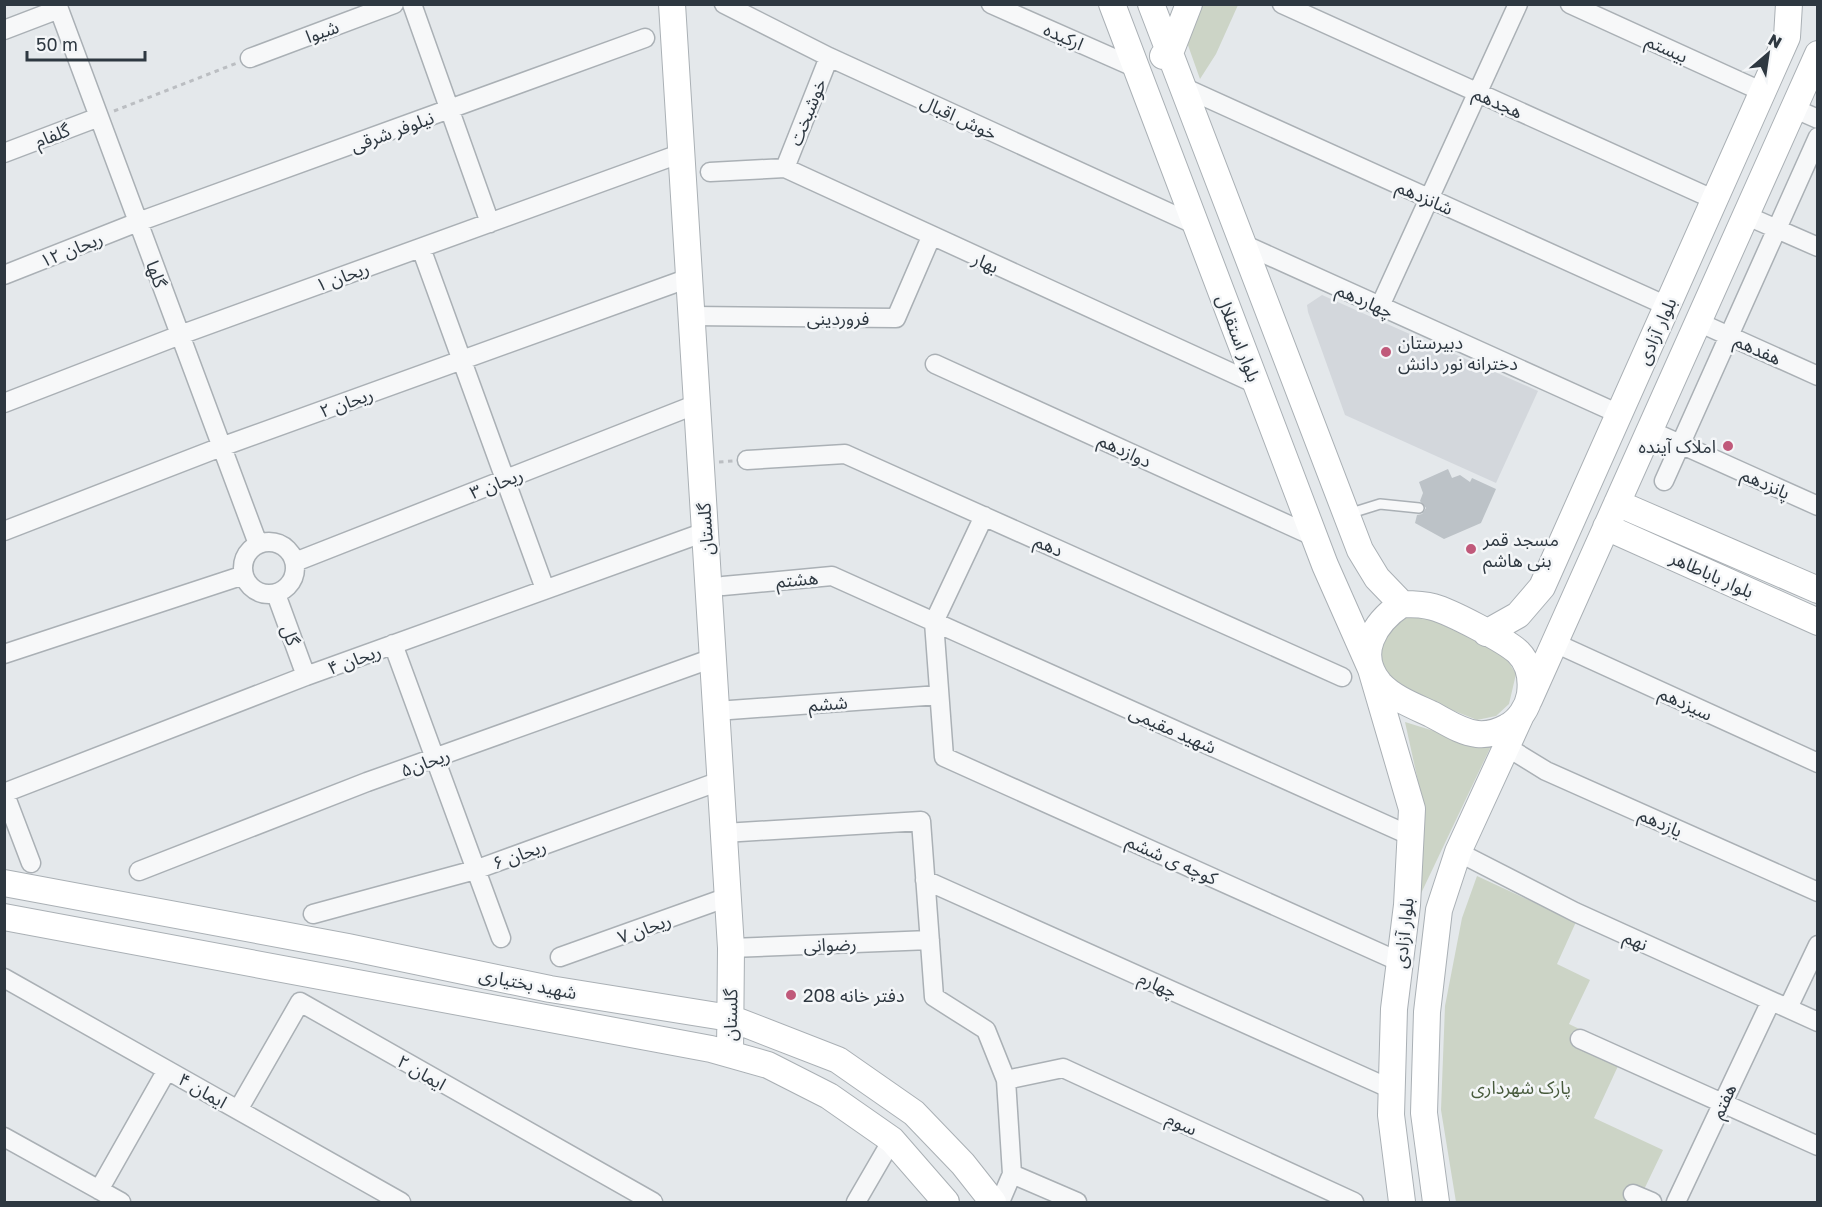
<svg xmlns="http://www.w3.org/2000/svg" width="1822" height="1207" font-family="'Golos Text','Noto Sans Arabic',sans-serif">
<style>
.built{fill:#d3d7dc}
.green{fill:#ccd4c6}
.building{fill:#bcc2c7}
.lines{fill:none;stroke-linecap:round;stroke-linejoin:round}
.lane-casing{stroke:#aab0b5;stroke-width:12}
.street-casing{stroke:#aab0b5;stroke-width:21}
.secondary-casing{stroke:#aab0b5;stroke-width:28}
.path{stroke:#bbbec2;stroke-width:3;stroke-dasharray:4.5 4.5;stroke-linecap:butt}
.lane{stroke:#f7f8f9;stroke-width:9}
.street{stroke:#f7f8f9;stroke-width:18}
.secondary{stroke:#fff;stroke-width:26}
.poi-dot{fill:#c0597a;stroke:#f4f6f8;stroke-width:2}
.labels{text-anchor:middle;dominant-baseline:central;stroke-width:5;stroke-linejoin:round;paint-order:stroke}
.street-label{font-size:18px;fill:#2e3841;stroke:#f4f6f8}
.poi-label{font-size:18px;fill:#2e3841;stroke:#f4f6f8;text-anchor:start}
.park-label{font-size:18px;fill:#485b3d;stroke:#f4f6f8}
</style>
<rect width="100%" height="100%" fill="#e4e8eb"/>
<!-- built -->
<path class="built" d="M 1322,295 L 1538,391 L 1496,483 L 1345,415 L 1308,312 L 1307,305 Z"/>
<!-- green -->
<path class="green" d="M 1198,5 L 1238,5 L 1216,54 L 1200,79 L 1184,34 Z
M 1409,613 L 1432,617 L 1503,653 L 1516,674 L 1509,704 L 1496,716 L 1477,720 L 1422,698 L 1397,683 L 1384,669 L 1379,647 L 1390,628 Z
M 1405,722 L 1447,735 L 1492,744 L 1416,904 L 1425,813 Z
M 1477,876 L 1576,922 L 1557,964 L 1590,980 L 1569,1024 L 1625,1051 L 1594,1118 L 1663,1150 L 1638,1202 L 1456,1202 L 1441,1110 L 1445,1006 L 1462,918 Z"/>
<!-- building -->
<path class="building" d="M 1448,469 L 1452,478 L 1460,475 L 1470,482 L 1472,478 L 1496,489 L 1481,523 L 1444,539 L 1415,523 L 1417,515 L 1422,514 L 1426,508 L 1420,501 L 1423,493 L 1419,482 Z"/>
<g class="lines">
<!-- lane casing -->
<g class="lane-casing">
<path id="lane" d="M 1348,514 L 1380,504 L 1419,508"/>
</g>
<!-- street casing -->
<g class="street-casing">
<path id="street" d="M 57,4 L 258,544
M 412,4 L 490,223
M 724,4 L 829,57 L 1196,225
M 991,4 L 1136,68
M 1282,4 L 1715,200
M 1570,4 L 1763,92
M 4,30 L 59,9
M 250,58 L 394,4
M 1183,87 L 1667,306
M 1793,108 L 1818,119
M 4,153 L 99,117
M 785,168 L 829,57
M 710,172 L 785,168 L 1256,384
M 1745,215 L 1818,247
M 1243,244 L 1619,414
M 421,248 L 545,589
M 4,275 L 138,222 L 645,38
M 1380,306 L 1518,4
M 692,316 L 896,318 L 931,237
M 1698,322 L 1818,376
M 935,364 L 1315,537
M 4,403 L 180,335 L 682,153
M 1649,430 L 1818,506
M 747,460 L 845,454 L 1342,677
M 1664,481 L 1818,137
M 984,516 L 934,622 L 944,757 L 1400,962
M 4,531 L 221,447 L 689,278
M243 568a26 26 0 1 1 52 0a26 26 0 1 1-52 0Z
M 295,562 L 697,404
M 723,586 L 832,576 L 1411,836
M 276,594 L 306,676
M 1555,643 L 1818,763
M 393,644 L 501,938
M 4,654 L 244,575
M 716,711 L 939,695
M 1507,747 L 1546,771 L 1818,892
M 4,792 L 31,863
M 4,793 L 306,676 L 705,532
M 724,833 L 921,821 L 934,997 L 986,1030 L 1006,1080 L 1012,1174 L 1000,1202
M 1458,852 L 1575,912 L 1818,1022
M 139,871 L 367,782 L 713,658
M 925,880 L 1391,1089
M 313,914 L 475,870 L 720,781
M 731,948 L 930,940
M 560,957 L 728,897
M 4,978 L 401,1202
M 1788,1008 L 1818,945
M 1580,1039 L 1818,1146
M 1006,1080 L 1063,1068 L 1354,1202
M 238,1110 L 300,1002 L 653,1202
M 4,1137 L 121,1202
M 1012,1174 L 1077,1202
M 99,1190 L 167,1070
M 1633,1194 L 1652,1202
M 856,1202 L 892,1140
M 1676,1202 L 1771,1001"/>
</g>
<!-- secondary casing -->
<g class="secondary-casing">
<path id="secondary" d="M 672,4 L 731,948 L 730,1054
M 1112,4 L 1325,565 L 1371,669 L 1412,809 L 1407,905 L 1394,1009 L 1391,1115 L 1402,1202
M 1151,4 L 1360,550 L 1377,578 L 1402,604
M 1163,56 L 1170,53 L 1189,4
M 1617,503 L 1818,590
M 1606,527 L 1818,622
M 1402,604 C 1413,604 1423,604 1433,607 C 1451,612 1505,640 1518,652 C 1529,663 1532,679 1530,694 C 1528,707 1519,721 1507,727 C 1498,732 1487,735 1477,734 C 1460,732 1445,721 1431,714 C 1414,706 1393,698 1380,684 C 1354,654 1375,622 1402,604 Z
M 1486,633 L 1518,615 L 1542,587 L 1787,37 L 1789,4
M 1529,700 L 1818,54
M 4,883 L 348,947 L 550,989 L 730,1018 L 838,1060 L 914,1113 L 963,1164 L 993,1202
M 4,917 L 711,1049 L 768,1065 L 829,1096 L 892,1140 L 946,1202
M 1436,1202 L 1424,1113 L 1427,1012 L 1439,910 L 1458,852 L 1521,715"/>
</g>
<!-- path -->
<path class="path" d="M 114,111 L 237,63
M 719,462 L 733,461"/>
<!-- lane -->
<use href="#lane" class="lane"/>
<!-- street -->
<use href="#street" class="street"/>
<!-- secondary -->
<use href="#secondary" class="secondary"/>
</g>
<!-- markers -->
<g class="poi-dot">
<circle cx="1386" cy="352" r="6"/>
<circle cx="1728" cy="446" r="6"/>
<circle cx="1471" cy="549" r="6"/>
<circle cx="791" cy="995" r="6"/>
</g>
<g class="labels">
<!-- street labels -->
<g class="street-label">
<text transform="translate(322 31) rotate(-20)">شیوا</text>
<text transform="translate(1064 36) rotate(24)">ارکیده</text>
<text transform="translate(1667 48) rotate(24)">بیستم</text>
<text transform="translate(1498 102) rotate(24)">هجدهم</text>
<text transform="translate(807 112) rotate(-68)">خوشبخت</text>
<text transform="translate(959 117) rotate(25)">خوش اقبال</text>
<text transform="translate(392 131) rotate(-20)">نیلوفر شرقی</text>
<text transform="translate(52 135) rotate(-21)">گلفام</text>
<text transform="translate(1425 197) rotate(24)">شانزدهم</text>
<text transform="translate(71 249) rotate(-22)">ریحان ۱۲</text>
<text transform="translate(986 262) rotate(24)">بهار</text>
<text transform="translate(157 274) rotate(70)">گلها</text>
<text transform="translate(342 276) rotate(-20)">ریحان ۱</text>
<text transform="translate(1365 300) rotate(24)">چهاردهم</text>
<text x="838" y="318">فروردینی</text>
<text transform="translate(1656 331) rotate(-66)">بلوار آزادی</text>
<text transform="translate(1239 338) rotate(69)">بلوار استقلال</text>
<text transform="translate(1758 349) rotate(24)">هفدهم</text>
<text transform="translate(346 402) rotate(-20)">ریحان ۲</text>
<text transform="translate(1125 450) rotate(25)">دوازدهم</text>
<text transform="translate(496 483) rotate(-21)">ریحان ۳</text>
<text transform="translate(1766 483) rotate(24)">پانزدهم</text>
<text transform="translate(705 529) rotate(-94)">گلستان</text>
<text transform="translate(1049 545) rotate(24)">دهم</text>
<text transform="translate(1712 574) rotate(24)">بلوار باباطاهر</text>
<text transform="translate(797 579) rotate(-5)">هشتم</text>
<text transform="translate(291 635) rotate(70)">گل</text>
<text transform="translate(354 659) rotate(-20)">ریحان ۴</text>
<text transform="translate(828 703) rotate(-4)">ششم</text>
<text transform="translate(1686 703) rotate(25)">سیزدهم</text>
<text transform="translate(1173 729) rotate(24)">شهید مقیمی</text>
<text transform="translate(425 762) rotate(-20)">ریحان۵</text>
<text transform="translate(1661 822) rotate(24)">یازدهم</text>
<text transform="translate(519 854) rotate(-20)">ریحان ۶</text>
<text transform="translate(1172 859) rotate(24)">کوچه ی ششم</text>
<text transform="translate(644 928) rotate(-20)">ریحان ۷</text>
<text transform="translate(1403 933) rotate(-84)">بلوار آزادی</text>
<text transform="translate(1636 940) rotate(24)">نهم</text>
<text transform="translate(830 944) rotate(-2)">رضوانی</text>
<text transform="translate(528 983) rotate(11)">شهید بختیاری</text>
<text transform="translate(1158 984) rotate(24)">چهارم</text>
<text transform="translate(730 1015) rotate(-89)">گلستان</text>
<text transform="translate(422 1072) rotate(30)">ایمان ۲</text>
<text transform="translate(203 1090) rotate(30)">ایمان ۴</text>
<text transform="translate(1723 1101) rotate(-65)">هفتم</text>
<text transform="translate(1182 1123) rotate(25)">سوم</text>
</g>
<!-- poi labels -->
<g class="poi-label">
<text x="1398" y="342">دبیرستان<tspan x="1398" dy="21">دخترانه نور دانش</tspan></text>
<text x="1716" y="446" text-anchor="end">املاک آینده</text>
<text x="1483" y="539">مسجد قمر<tspan x="1483" dy="21">بنی هاشم</tspan></text>
<text x="803" y="995">دفتر خانه 208</text>
</g>
<!-- park labels -->
<g class="park-label">
<text x="1521" y="1087">پارک شهرداری</text>
</g>
</g>
<!-- border -->
<rect width="1822" height="1207" fill="none" stroke="#2e3841" stroke-width="12"/>
<!-- north arrow -->
<g transform="translate(1768 54) rotate(29)" stroke="#f4f6f8" stroke-width="4.5" paint-order="stroke">
<path d="M0-4.5L10 22L0 15L-10 22Z" fill="#2e3841"/>
<text y="-9" font-size="16" font-weight="bold" text-anchor="middle" fill="#2e3841">N</text>
</g>
<!-- scale -->
<path d="M27 51v9h118v-9" fill="none" stroke="#2e3841" stroke-width="3"/>
<text x="36" y="51" font-size="18" fill="#2e3841" stroke="#f4f6f8" stroke-width="4.5" paint-order="stroke">50 m</text>
</svg>
